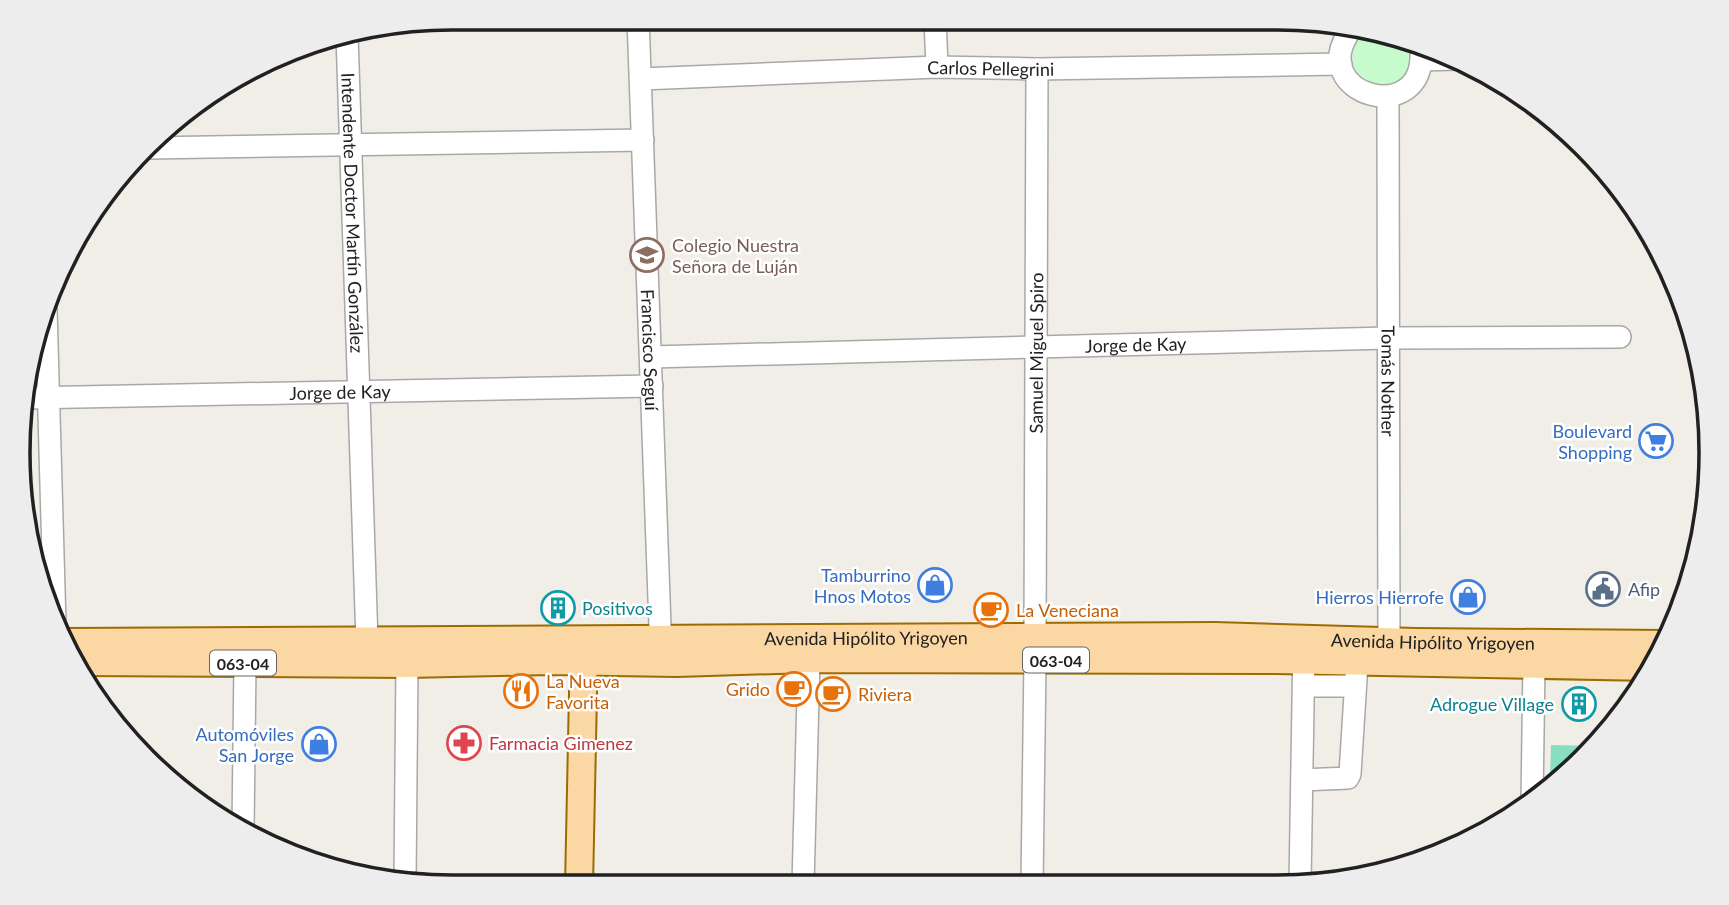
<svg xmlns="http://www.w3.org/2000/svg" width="1729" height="905" font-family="Lato,sans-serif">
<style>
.park{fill:#c7facc}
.pitch{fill:#87dfbf}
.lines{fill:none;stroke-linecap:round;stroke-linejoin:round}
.minor-casing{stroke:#a8a8a8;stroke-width:24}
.major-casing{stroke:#9d6c01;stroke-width:30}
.minor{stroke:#fff;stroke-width:21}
.major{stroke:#fbd7a3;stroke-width:26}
.labels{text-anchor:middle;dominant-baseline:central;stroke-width:5;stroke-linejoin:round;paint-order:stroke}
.shield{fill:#fff;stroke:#646464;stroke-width:2}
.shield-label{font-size:16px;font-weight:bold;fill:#212121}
.street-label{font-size:18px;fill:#212121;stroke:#fff}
.education-label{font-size:18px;fill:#785e54;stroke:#fff;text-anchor:start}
.shop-label{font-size:18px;fill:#366cbe;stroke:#fff;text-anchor:end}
.service-label{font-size:18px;fill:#4e5e75;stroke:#fff;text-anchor:start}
.culture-label{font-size:18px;fill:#0d838f;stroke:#fff;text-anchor:start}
.food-label{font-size:18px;fill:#c56008;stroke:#fff;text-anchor:start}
.health-label{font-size:18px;fill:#be3a42;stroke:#fff;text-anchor:start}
.rim{fill:none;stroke:#212121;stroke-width:3.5}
</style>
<rect width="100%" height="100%" fill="#f1eee8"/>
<!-- park -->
<path class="park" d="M 1356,32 L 1412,47 C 1410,76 1403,83 1375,88 L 1350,69 L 1348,48 Z"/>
<!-- pitch -->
<path class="pitch" d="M 1551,745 L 1596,746 L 1560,777 L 1550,777 Z"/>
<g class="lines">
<!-- minor casing -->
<g class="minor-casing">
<g id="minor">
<path id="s1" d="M 638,18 L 661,654"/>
<path d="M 935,18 L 937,67"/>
<path d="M 1350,31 C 1305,95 1426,129 1421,50"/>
<path id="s2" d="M 347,35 L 367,642"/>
<path d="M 1421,60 L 1457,59"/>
<path id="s3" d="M 641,79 L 937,67 L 1037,69 L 1341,64"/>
<path id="s4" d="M 1388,97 L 1389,654"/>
<path d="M 149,148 L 643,140"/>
<path d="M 46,309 L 55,625"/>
<path id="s5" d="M 651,357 L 1388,338 L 1620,337"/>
<path id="s6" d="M 27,398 L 652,386"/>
<path id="s7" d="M 1035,637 L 1037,69"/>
<path d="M 1304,686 L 1355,686"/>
<path d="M 1302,780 L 1348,778 L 1350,774 L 1357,663"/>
<path d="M 1532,802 L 1534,664"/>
<path d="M 243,830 L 245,663"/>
<path d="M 405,881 L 407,664"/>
<path d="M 1300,884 L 1304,644"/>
<path d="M 803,885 L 809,659"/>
<path d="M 1032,885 L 1035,660"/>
</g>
</g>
<!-- major casing -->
<g class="major-casing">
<g id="major">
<path id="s8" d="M 66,642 L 1215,636 L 1416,642 L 1667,644"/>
<path d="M 80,662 L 407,664 L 550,661 L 677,663 L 809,659 L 1275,660 L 1652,667"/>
<path d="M 579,886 L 584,645"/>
</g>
</g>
<!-- minor -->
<use href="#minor" class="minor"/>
<!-- major -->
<use href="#major" class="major"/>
</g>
<!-- icons -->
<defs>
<g id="school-ring" transform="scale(1.75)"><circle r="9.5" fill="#fff" stroke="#8d6e63" stroke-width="1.5"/><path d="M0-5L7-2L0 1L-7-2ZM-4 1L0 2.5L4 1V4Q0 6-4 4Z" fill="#8d6e63"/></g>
<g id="supermarket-ring" transform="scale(1.75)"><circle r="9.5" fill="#fff" stroke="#3f7fe0" stroke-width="1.5"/><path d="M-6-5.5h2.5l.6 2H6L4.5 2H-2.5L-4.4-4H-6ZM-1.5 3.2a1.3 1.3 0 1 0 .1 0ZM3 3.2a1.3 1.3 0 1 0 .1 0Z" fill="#3f7fe0"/></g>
<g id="shop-ring" transform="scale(1.75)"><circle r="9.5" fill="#fff" stroke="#3f7fe0" stroke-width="1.5"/><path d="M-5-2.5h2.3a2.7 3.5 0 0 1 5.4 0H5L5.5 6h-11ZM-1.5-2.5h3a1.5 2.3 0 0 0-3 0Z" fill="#3f7fe0"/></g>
<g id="civic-ring" transform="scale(1.75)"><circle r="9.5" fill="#fff" stroke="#5c6f8a" stroke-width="1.5"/><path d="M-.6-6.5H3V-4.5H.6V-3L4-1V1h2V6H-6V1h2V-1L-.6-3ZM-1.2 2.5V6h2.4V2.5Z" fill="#5c6f8a"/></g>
<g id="building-ring" transform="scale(1.75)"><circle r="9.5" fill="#fff" stroke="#0f9aa8" stroke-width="1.5"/><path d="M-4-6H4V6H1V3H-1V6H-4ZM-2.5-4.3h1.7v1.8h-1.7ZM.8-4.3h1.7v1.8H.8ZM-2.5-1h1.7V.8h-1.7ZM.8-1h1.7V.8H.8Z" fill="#0f9aa8"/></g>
<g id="cafe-ring" transform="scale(1.75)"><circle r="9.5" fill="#fff" stroke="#e8710a" stroke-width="1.5"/><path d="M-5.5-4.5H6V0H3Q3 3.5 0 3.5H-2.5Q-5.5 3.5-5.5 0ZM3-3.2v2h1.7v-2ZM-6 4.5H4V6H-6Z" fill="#e8710a"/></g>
<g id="restaurant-ring" transform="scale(1.75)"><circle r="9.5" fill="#fff" stroke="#e8710a" stroke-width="1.5"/><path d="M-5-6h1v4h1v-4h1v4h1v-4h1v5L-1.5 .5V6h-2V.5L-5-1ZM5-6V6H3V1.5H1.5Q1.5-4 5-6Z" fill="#e8710a"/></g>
<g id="pharmacy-ring" transform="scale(1.75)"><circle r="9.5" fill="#fff" stroke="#e0444e" stroke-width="1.5"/><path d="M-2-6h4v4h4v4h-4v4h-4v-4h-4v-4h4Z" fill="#e0444e"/></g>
</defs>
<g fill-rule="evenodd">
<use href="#school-ring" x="647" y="255"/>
<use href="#supermarket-ring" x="1656" y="441"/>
<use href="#shop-ring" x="935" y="585"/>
<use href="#civic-ring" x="1603" y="589"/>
<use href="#shop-ring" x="1468" y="597"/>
<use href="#building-ring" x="558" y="608"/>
<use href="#cafe-ring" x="991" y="610"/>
<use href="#cafe-ring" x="794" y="689"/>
<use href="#restaurant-ring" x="521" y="691"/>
<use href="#cafe-ring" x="833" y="694"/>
<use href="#building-ring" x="1579" y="704"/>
<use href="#pharmacy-ring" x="464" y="743"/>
<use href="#shop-ring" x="319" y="744"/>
</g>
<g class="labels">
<!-- shield labels -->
<g class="shield">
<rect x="1023" y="647.5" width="66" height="25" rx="5"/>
<rect x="210" y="650.5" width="66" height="25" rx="5"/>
</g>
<g class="shield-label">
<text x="1056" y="660">063-04</text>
<text x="243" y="663">063-04</text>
</g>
<!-- street labels -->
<g class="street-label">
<text stroke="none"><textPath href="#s3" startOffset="350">Carlos Pellegrini</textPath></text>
<text stroke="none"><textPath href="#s2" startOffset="178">Intendente Doctor Martín González</textPath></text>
<text stroke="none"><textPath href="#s5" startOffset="485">Jorge de Kay</textPath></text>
<text stroke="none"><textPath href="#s1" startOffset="332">Francisco Seguí</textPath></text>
<text stroke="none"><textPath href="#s7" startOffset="284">Samuel Miguel Spiro</textPath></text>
<text stroke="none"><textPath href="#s4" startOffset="284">Tomás Nother</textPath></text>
<text stroke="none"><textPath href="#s6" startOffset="313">Jorge de Kay</textPath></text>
<text stroke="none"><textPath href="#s8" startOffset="800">Avenida Hipólito Yrigoyen</textPath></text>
<text stroke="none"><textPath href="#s8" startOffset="1367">Avenida Hipólito Yrigoyen</textPath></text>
</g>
<!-- education labels -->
<g class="education-label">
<text x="672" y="245">Colegio Nuestra<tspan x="672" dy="21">Señora de Luján</tspan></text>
</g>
<!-- shop labels -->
<g class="shop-label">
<text x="1632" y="431">Boulevard<tspan x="1632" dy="21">Shopping</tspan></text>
<text x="911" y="575">Tamburrino<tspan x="911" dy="21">Hnos Motos</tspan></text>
<text x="1444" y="597">Hierros Hierrofe</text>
<text x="294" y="734">Automóviles<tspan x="294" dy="21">San Jorge</tspan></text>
</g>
<!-- service labels -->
<g class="service-label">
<text x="1628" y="589">Afip</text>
</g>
<!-- culture labels -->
<g class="culture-label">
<text x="582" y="608">Positivos</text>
<text x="1554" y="704" text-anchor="end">Adrogue Village</text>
</g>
<!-- food labels -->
<g class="food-label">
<text x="1016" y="610">La Veneciana</text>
<text x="546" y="681">La Nueva<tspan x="546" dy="21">Favorita</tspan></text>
<text x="770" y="689" text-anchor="end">Grido</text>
<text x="858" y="694">Riviera</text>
</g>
<!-- health labels -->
<g class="health-label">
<text x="489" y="743">Farmacia Gimenez</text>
</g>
</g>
<!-- crop -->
<path d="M0 0H1729V905H0ZM452 30H1277A422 422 0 0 1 1699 452V453A422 422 0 0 1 1277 875H452A422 422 0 0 1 30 453V452A422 422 0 0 1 452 30Z" fill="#ededed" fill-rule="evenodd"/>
<path class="rim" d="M452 30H1277A422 422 0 0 1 1699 452V453A422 422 0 0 1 1277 875H452A422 422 0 0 1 30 453V452A422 422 0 0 1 452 30Z"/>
</svg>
